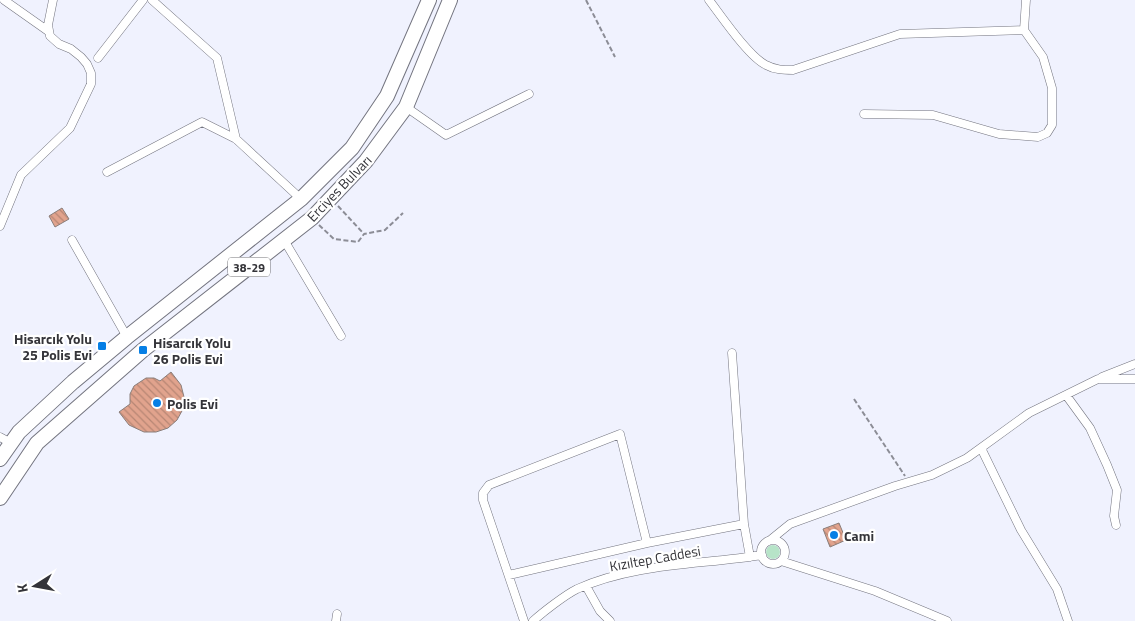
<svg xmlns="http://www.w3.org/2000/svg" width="1135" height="621" font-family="'Titillium Web',sans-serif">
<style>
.green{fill:#b7e4c8}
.building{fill:url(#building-back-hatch);stroke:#8a7e7a}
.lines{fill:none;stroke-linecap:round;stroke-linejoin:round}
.street-casing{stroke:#73747f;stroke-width:9}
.highway-casing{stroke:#73747f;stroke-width:16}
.path{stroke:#8c8d96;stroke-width:2;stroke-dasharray:5 2.5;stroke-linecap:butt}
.street{stroke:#fff;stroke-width:8}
.highway{stroke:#fff;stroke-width:14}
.poi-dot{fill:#067fe5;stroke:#fff;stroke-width:2}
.labels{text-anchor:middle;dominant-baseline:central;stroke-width:4.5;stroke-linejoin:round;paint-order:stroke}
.shield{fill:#fff;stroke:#717174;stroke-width:1}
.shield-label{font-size:12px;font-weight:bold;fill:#343439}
.street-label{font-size:14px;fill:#343439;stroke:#fff}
.poi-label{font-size:14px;font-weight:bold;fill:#343439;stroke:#fff;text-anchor:start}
</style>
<defs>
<pattern id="building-back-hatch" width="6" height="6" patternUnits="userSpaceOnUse" patternTransform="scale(1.25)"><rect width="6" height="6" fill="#e1a38d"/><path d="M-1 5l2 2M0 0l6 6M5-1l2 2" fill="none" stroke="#b78674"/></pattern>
</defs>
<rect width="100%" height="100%" fill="#f0f2fe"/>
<!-- green -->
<path class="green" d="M766 552a7 7 0 1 1 14 0a7 7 0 1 1-14 0Z"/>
<!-- building -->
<path class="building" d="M 62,208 L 69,219 L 55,227 L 49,216 Z
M 171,372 L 181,385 L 184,397 L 183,409 L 177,420 L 168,428 L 156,432 L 144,432 L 129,425 L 119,412 L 130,404 L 130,394 L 134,386 L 146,378 L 154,378 L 160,381 Z
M 839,523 L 846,540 L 830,547 L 823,529 Z"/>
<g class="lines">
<!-- street casing -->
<g class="street-casing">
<path id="street" d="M 4,0 L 48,31
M 152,0 L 217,58 L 236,139
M 709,0 C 722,17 749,57 766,65 C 775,70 784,70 793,70 L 900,34 L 1024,30
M 98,58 L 143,0
M 406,107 L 446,135 L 529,94
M 864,114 L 933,115 L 999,134 L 1038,137 L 1047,133 L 1052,125 L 1052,88 L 1043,57 L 1024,30 L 1026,0
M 107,172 L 202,122 L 236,139 L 301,199
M 0,226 L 21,175 L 70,128 L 91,84 L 91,73 L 87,64 L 81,57 L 71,49 L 59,44 L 50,36 L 48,25 L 53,0
M 72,240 L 127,337
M 284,240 L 341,336
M 732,353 L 744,524 L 750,557
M 1102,377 L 1135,364
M 1066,395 L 1090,428 L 1107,465 L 1117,490 L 1114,516 L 1116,525
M 0,437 L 11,443
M 981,448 L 1021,530 L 1057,589 L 1068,621
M761 552a12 12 0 1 1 24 0a12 12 0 1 1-24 0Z
M 769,541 L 790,524 L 895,486 L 932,475 L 967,458 L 1029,413 L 1098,379 L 1135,379
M 781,561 L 875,591 L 947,621
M 509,575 L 647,543 L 744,524
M 586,586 L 600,611 L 610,621
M 336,621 L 337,614
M 524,621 L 483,500 L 483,493 L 489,485 L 620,434 L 647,543
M 533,621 C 543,612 565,595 577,589 C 635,563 700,565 762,555"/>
</g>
<!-- highway casing -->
<g class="highway-casing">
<path id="highway" d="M 0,459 L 19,432 L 73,382 L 127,337 L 301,199 L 352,148 L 387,96 L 429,0
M 0,498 L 37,443 L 143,350 L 312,218 L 366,161 L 406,107 L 450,0"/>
</g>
<!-- path -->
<path class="path" d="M 586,0 L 615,57
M 338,206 L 364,234
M 319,225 L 334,239 L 358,242 L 364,234 L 385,230 L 403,213
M 854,399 L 905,476"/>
<!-- street -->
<use href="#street" class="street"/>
<!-- highway -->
<use href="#highway" class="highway"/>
</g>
<!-- markers -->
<g class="poi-dot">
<rect x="97" y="341" width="10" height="10" rx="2.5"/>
<rect x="138" y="345" width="10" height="10" rx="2.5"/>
<circle cx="157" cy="403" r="5"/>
<circle cx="834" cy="535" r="5"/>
</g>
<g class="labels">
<!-- shield labels -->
<rect class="shield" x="228" y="257.5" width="42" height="19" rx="4"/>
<g class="shield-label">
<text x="249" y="267">38-29</text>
</g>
<!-- street labels -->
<g class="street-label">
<text transform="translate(339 188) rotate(-46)">Erciyes Bulvarı</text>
<text transform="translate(655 558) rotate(-10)">Kızıltep Caddesi</text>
</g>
<!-- poi labels -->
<g class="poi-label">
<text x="92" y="338" text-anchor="end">Hisarcık Yolu<tspan x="92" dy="16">25 Polis Evi</tspan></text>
<text x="153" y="342">Hisarcık Yolu<tspan x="153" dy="16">26 Polis Evi</tspan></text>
<text x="167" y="403">Polis Evi</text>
<text x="844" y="535">Cami</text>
</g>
</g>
<!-- north arrow -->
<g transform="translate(35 586) rotate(259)" stroke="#ffffff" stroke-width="4" paint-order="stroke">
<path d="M0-4L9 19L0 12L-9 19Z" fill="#343439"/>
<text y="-8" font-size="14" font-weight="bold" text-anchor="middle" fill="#343439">K</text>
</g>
</svg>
